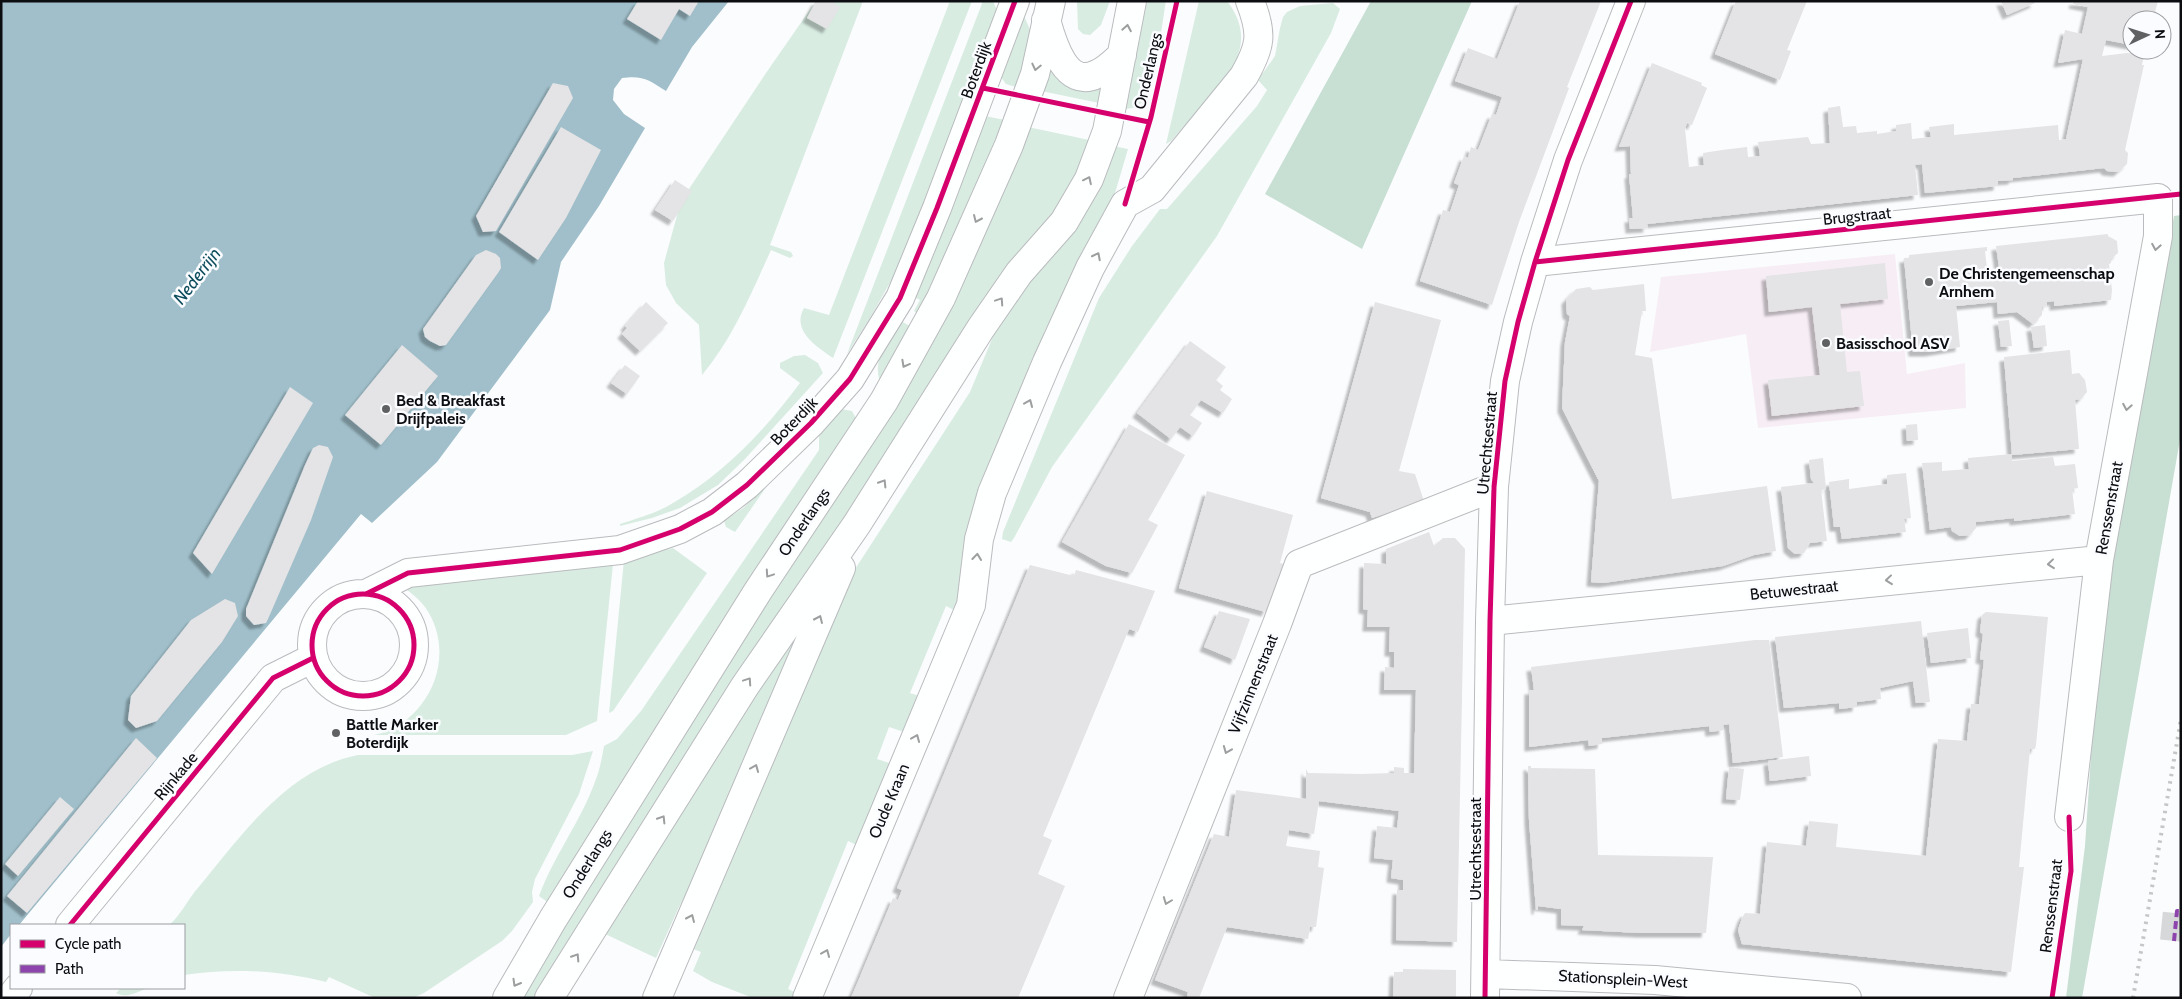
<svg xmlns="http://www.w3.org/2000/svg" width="2182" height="999" font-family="Cabin,sans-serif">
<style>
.education{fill:#f7eef5}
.green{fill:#d8ece2}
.forest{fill:#c8dfd4}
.water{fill:#a0bfca}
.building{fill:#e4e3e5;filter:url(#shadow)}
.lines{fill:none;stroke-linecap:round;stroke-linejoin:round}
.minor-tunnel{stroke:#d7d8da;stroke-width:28;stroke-dasharray:28 14;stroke-linecap:butt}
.minor-casing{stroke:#babbbe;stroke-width:30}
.major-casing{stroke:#babbbe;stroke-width:30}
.minor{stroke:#feffff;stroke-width:28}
.major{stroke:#feffff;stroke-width:28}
.rail{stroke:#c5c6c6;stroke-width:4;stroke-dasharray:2.5 5;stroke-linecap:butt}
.quiet{stroke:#8e44ad;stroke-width:4;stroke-dasharray:8 4;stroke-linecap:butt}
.cycleway-casing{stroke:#fafcff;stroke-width:8}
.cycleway{stroke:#d6006c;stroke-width:5}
.oneway{stroke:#9d9e9f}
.poi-dot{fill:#606163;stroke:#fafcff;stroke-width:2}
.labels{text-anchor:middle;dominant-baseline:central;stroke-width:5;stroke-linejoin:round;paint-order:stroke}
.street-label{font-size:16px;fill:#0c0d10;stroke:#fafcff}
.poi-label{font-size:16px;font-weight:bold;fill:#0c0d10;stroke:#fafcff;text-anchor:start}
.water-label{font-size:18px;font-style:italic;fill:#0c4c5c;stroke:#fafcff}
</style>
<defs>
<filter id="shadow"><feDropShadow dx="-4.5" dy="4.5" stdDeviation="1" flood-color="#0004"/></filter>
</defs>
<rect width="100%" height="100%" fill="#fbfcfe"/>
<!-- education -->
<path class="education" d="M 1895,254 L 1907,374 L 1965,363 L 1966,408 L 1758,428 L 1746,334 L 1650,352 L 1661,277 Z"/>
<!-- green -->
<path class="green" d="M 816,1 L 863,1 L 770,245 L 791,252 L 793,256 L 790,258 L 771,250 C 751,294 733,338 702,375 L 699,325 L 676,303 L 666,285 L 664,263 L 681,201 L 766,73 Z
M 950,1 L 972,1 L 833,358 C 817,347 791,331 804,308 L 829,315 Z
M 983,1 L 993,1 L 998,13 L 899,267 L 870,318 L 847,354 Z
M 1077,1 L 1110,1 L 1101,25 L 1090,35 L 1083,34 L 1078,29 Z
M 1149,1 L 1166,1 C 1162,23 1155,87 1143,101 C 1137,108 1130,109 1121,109 L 1141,12 Z
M 1199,1 L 1227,1 C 1257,40 1234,70 1207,100 C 1195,114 1183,127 1171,141 L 1166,144 Z
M 1333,3 L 1340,9 L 1331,33 L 1217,236 L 1052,467 L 1014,538 L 1011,542 L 1002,539 L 1003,532 L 1099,298 L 1132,246 L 1160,209 L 1167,209 L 1257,106 L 1267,90 L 1258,80 L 1275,56 L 1280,28 L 1283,17 L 1287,12 L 1300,6 Z
M 1024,16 L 1032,34 L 1019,88 L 1006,84 L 1000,76 Z
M 1052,62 L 1107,84 L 1104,104 L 1041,91 Z
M 985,116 L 1010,121 L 964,230 L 880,382 C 872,358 888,340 899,320 L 910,326 L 917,313 L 914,311 L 920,300 L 912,296 Z
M 1028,127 L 1094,141 L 1085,165 L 538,998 L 516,998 L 684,728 Z
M 1113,146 L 1128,149 L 1113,200 L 1045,330 L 1017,406 L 956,611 L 946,606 L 910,693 L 922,697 L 907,733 L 889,727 L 877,759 L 895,765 L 861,847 L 848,841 L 788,989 L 799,994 L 797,998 L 753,998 L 712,982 L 693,971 L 701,952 L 693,949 L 710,910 L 722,866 L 846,583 L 970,392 L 997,327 Z
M 805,355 L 818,363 L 823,373 L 744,460 L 718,485 L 680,508 L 652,518 L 620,526 L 620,524 C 638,518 657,513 673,503 C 724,474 766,429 800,383 L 780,368 L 780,363 L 794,356 Z
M 841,409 L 852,411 L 857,420 L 550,904 L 539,896 C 554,855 582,820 596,779 C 600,769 602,757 604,746 L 617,739 L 641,711 L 819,450 L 819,428 Z
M 769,483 L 735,532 L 726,527 L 724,521 L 743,508 Z
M 673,548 L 707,573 L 613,711 L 609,713 L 624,560 Z
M 613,564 L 597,721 L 566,735 L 374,735 C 429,723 459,655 425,607 C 419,599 411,593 403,587 Z
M 794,635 L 797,638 L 704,862 L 679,907 L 656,958 L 603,933 L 789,636 Z
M 593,751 L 579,794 L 535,879 L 532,892 L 533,902 L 512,931 L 502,941 L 424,993 L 413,998 L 375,998 L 329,977 L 326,982 C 277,970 231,968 184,975 L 184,925 L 169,925 C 178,919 189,898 197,889 C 240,837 288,768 358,755 L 572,755 Z
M 121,988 L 148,988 C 137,992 127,999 116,993 Z"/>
<!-- forest -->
<path class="forest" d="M 1371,1 L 1472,1 L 1362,249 L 1265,194 Z
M 2181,215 L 2181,434 L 2082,998 L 2066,998 L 2085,846 L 2101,605 L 2174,216 Z"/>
<!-- water -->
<path class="water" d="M 1,1 L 729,1 L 692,47 L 666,91 C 649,80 643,75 622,78 L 614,89 L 613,100 L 624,114 L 645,128 L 599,206 L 561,262 L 550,310 L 437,462 L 372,523 L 361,514 L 19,925 L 11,925 L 11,934 L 1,947 Z"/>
<!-- building -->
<path class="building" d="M 638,1 L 699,1 L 690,16 L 679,9 L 661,40 L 627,19 Z
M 816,1 L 831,1 L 840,7 L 827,29 L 807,18 Z
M 1520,1 L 1601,1 L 1567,87 L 1569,88 L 1519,222 L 1492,305 L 1420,281 L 1443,210 L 1450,212 L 1459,185 L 1454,183 L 1464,156 L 1468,158 L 1471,147 L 1478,150 L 1492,114 L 1496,115 L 1502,97 L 1455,81 L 1468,48 L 1497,59 Z
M 1736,1 L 1807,1 L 1787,50 L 1791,51 L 1780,80 L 1715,54 Z
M 2001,1 L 2034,1 L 2035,3 L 2007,15 Z
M 2074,1 L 2158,1 L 2153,20 L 2132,20 L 2132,45 L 2106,40 L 2102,56 L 2127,53 L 2144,55 L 2142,65 L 2144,65 L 2125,150 L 2128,153 L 2127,164 L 2118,172 L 2107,171 L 2104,168 L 2013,178 L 2013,180 L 1998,181 L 1998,186 L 1925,193 L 1922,164 L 1915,165 L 1918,195 L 1647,224 L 1648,228 L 1630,229 L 1629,218 L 1633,218 L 1629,174 L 1631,174 L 1630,146 L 1619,147 L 1652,63 L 1702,83 L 1701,85 L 1707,88 L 1692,125 L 1687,123 L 1685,129 L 1689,167 L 1704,165 L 1703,153 L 1722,150 L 1747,147 L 1748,157 L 1760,156 L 1758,142 L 1808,137 L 1811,144 L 1830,143 L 1828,108 L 1840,106 L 1843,127 L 1856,126 L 1857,133 L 1877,131 L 1877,134 L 1896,131 L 1896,125 L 1911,123 L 1912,139 L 1931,137 L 1929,127 L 1954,124 L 1954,135 L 2058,125 L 2059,140 L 2066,139 L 2083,59 L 2058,63 L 2065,30 L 2082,34 L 2088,7 L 2073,4 Z
M 553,83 L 568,86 L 573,98 L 496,231 L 483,232 L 476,216 Z
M 561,127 L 601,150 L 566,218 L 538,260 L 499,232 Z
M 675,180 L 692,191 L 673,221 L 655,210 Z
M 2108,234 L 2108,236 L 2117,241 L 2118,253 L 2111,259 L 2111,263 L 2109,264 L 2112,290 L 2111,300 L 2054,306 L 2054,301 L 2047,302 L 2047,306 L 2042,307 L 2042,315 L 2033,324 L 2017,312 L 1998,314 L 1997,302 L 1956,306 L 1960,347 L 1929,352 L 1913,352 L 1904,258 L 1909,258 L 1909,255 L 1987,247 L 1987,251 L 1985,251 L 1988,276 L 2000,274 L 1996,246 Z
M 486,250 L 496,254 L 500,258 L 501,268 L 498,273 L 446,345 L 440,346 L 430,341 L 425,337 L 423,329 L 476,255 Z
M 1885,263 L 1888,299 L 1840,304 L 1847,372 L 1860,371 L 1864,406 L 1772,416 L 1768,380 L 1820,375 L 1812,307 L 1769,312 L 1766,276 Z
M 1644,284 L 1646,311 L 1642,311 L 1635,355 L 1652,358 L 1672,499 L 1767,486 L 1776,551 L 1754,555 L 1723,566 L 1603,583 L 1591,582 L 1599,481 L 1562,408 L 1565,342 L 1570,316 L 1567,314 L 1566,300 L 1576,289 L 1590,287 L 1593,290 Z
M 646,302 L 668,323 L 640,351 L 622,334 L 627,328 L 625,326 Z
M 1375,302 L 1441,320 L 1399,471 L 1415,474 L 1424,501 L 1372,518 L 1370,512 L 1321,498 Z
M 2009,320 L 2012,346 L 2001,347 L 1998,321 Z
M 2045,325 L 2047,346 L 2034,348 L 2031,327 Z
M 1190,341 L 1226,367 L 1216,380 L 1223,386 L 1220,390 L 1232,399 L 1223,413 L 1201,400 L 1190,415 L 1202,423 L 1193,436 L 1180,427 L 1171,439 L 1137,413 Z
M 402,345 L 438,376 L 381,445 L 345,415 Z
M 2070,350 L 2072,374 L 2079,373 L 2085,380 L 2087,392 L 2081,399 L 2075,400 L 2079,449 L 2012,455 L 2004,357 Z
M 625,365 L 640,376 L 627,394 L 611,383 Z
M 290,387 L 313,403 L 212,574 L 193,553 Z
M 1129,424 L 1185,455 L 1148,520 L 1158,525 L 1132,573 L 1106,566 L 1062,542 Z
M 1917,424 L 1918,440 L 1907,441 L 1906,425 Z
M 319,445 L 328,447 L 333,457 L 311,520 L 268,619 L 266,623 L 254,625 L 246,616 L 246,609 L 305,465 L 313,448 Z
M 2012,454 L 2012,461 L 2053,457 L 2055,466 L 2075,464 L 2078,488 L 2072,489 L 2075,514 L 2014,521 L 2014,518 L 1976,522 L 1976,528 L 1970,535 L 1960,536 L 1952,531 L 1951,527 L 1930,530 L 1922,463 L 1942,462 L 1942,471 L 1969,469 L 1968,458 Z
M 1823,458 L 1826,489 L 1821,490 L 1827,541 L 1810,543 L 1804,553 L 1795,554 L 1788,548 L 1781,487 L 1814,483 L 1811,479 L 1809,460 Z
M 1906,473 L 1911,518 L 1904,519 L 1906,532 L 1842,539 L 1840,527 L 1834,527 L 1829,482 L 1849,479 L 1849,489 L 1887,484 L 1887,475 Z
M 1207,491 L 1293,515 L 1280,563 L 1287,565 L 1266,612 L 1179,588 Z
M 1429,532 L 1434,546 L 1443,538 L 1455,538 L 1465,549 L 1457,942 L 1396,940 L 1397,890 L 1403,890 L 1403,880 L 1391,878 L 1393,860 L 1374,858 L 1377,826 L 1397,828 L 1399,811 L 1319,801 L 1314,834 L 1289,830 L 1286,846 L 1320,851 L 1318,867 L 1324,868 L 1316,927 L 1310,927 L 1308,939 L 1227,927 L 1199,998 L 1187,998 L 1188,992 L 1155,980 L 1214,834 L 1229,837 L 1236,790 L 1306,799 L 1306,769 L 1308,773 L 1361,774 L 1394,773 L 1394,767 L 1404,768 L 1404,773 L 1414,773 L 1416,690 L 1384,690 L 1385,667 L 1394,668 L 1394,652 L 1389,652 L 1390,627 L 1367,627 L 1368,610 L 1363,609 L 1364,563 L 1386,564 L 1386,549 Z
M 1030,565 L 1074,576 L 1076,570 L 1155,591 L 1138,632 L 1129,629 L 1043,836 L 1052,840 L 1038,874 L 1065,886 L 1018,998 L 851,998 L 893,898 L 898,900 L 902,890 L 897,888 Z
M 225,599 L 235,603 L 238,616 L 222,642 L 157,721 L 136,728 L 128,720 L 131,696 L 191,620 Z
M 1219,611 L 1250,619 L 1235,660 L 1204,647 Z
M 1986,612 L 2048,617 L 2036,745 L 2035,749 L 2030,749 L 2019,867 L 2024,867 L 2011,972 L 1742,944 L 1738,930 L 1742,918 L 1745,913 L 1760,914 L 1767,842 L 1806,846 L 1809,821 L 1838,824 L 1836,847 L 1926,856 L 1938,739 L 1967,741 L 1971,704 L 1979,704 L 1984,660 L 1980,659 L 1983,634 L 1980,632 L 1982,615 Z
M 1921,621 L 1930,702 L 1916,703 L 1913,681 L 1880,688 L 1881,699 L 1857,702 L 1857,707 L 1839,709 L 1839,703 L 1784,708 L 1775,637 Z
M 1968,628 L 1971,658 L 1931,663 L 1927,633 Z
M 1755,640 L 1769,640 L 1783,757 L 1733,763 L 1729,724 L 1723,725 L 1724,730 L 1710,732 L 1709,726 L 1602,738 L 1602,744 L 1589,746 L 1588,740 L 1529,747 L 1529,690 L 1534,690 L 1531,667 Z
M 136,738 L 157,758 L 27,913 L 7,896 Z
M 1809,756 L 1811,776 L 1770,781 L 1768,761 Z
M 1528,766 L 1531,766 L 1531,768 L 1595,769 L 1598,855 L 1713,857 L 1706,933 L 1641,933 L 1582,930 L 1584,926 L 1561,925 L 1561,909 L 1538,906 L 1538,910 L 1536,910 L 1529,820 Z
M 1729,767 L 1744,769 L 1740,800 L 1726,799 Z
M 60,797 L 74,809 L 18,876 L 5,864 Z
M 1403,969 L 1456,970 L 1456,998 L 1393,998 L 1394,972 L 1403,972 Z"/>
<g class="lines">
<!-- minor-tunnel -->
<path class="minor-tunnel" d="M 2174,941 L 2177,911 L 2181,911"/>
<!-- minor casing -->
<g class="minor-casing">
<path id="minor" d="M 1535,262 L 2158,198 L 2158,236 L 2099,560 L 2069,817
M 366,594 L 408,573 L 620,550 L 680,529 L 712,512 L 747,485 L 811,423 L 850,379 L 900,298 L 937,208 L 1015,1
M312 645a51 51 0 1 1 102 0a51 51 0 1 1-102 0Z
M 1490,621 L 2099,560
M 70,925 L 273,678 L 313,658
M 1487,974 L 1655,980 L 1847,998
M 10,998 L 18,988
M 807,998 L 971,605 L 979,539 L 992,493 L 1047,362 L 1090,268 L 1125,204 L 1152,189 L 1244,76 C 1261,46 1263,34 1250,1
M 1128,998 L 1277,624 L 1299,564 L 1494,487
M 1485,998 L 1490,621 L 1494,487 L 1505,381 L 1518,322 L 1535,262 L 1568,160 L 1631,1"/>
</g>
<!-- major casing -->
<g class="major-casing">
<path id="major" d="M 1046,20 C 1052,41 1065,90 1097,74 C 1107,70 1114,62 1122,55
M 507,998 L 553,919 L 758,591 L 884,401 L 941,298 L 1009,145 L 1035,74 L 1051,1
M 549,998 L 745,686 L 857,524 L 981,328 L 1019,273 L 1064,222 L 1089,179 L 1107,131 L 1132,1
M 657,998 L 841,568"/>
</g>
<!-- minor -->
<use href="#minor" class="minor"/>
<!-- major -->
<use href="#major" class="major"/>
<!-- rail -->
<path class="rail" d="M 2133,998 L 2181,719"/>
<!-- quiet -->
<path class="quiet" d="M 2174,941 L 2177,911 L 2181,911"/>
<!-- cycleway casing -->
<g class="cycleway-casing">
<path id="cycleway" d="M 983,88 L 1149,122
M 1125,204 L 1151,117 L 1177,1
M 1535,262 L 2181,194
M 366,594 L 408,573 L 620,550 L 680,529 L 712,512 L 747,485 L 811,423 L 850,379 L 900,298 L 937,208 L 1015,1
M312 645a51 51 0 1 1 102 0a51 51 0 1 1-102 0Z
M 70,925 L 273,678 L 313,658
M 1485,998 L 1490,621 L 1494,487 L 1505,381 L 1518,322 L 1535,262 L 1568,160 L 1631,1
M 2052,998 L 2071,871 L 2069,817"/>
</g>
<!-- cycleway -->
<use href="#cycleway" class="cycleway"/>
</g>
<!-- one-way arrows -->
<defs><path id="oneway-chevron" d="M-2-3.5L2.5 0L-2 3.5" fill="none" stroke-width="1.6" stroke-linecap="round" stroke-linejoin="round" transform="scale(1.25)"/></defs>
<g class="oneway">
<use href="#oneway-chevron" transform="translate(1127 28) rotate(-80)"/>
<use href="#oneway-chevron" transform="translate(1036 67) rotate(103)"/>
<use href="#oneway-chevron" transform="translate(1088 180) rotate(-64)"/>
<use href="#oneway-chevron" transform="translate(977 219) rotate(114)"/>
<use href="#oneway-chevron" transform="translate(2156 247) rotate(100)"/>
<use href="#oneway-chevron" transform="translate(1097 256) rotate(-63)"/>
<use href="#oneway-chevron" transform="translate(1000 301) rotate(-56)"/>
<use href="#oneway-chevron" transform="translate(905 364) rotate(119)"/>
<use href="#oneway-chevron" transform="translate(1029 403) rotate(-67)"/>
<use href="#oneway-chevron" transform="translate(2127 407) rotate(100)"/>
<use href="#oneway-chevron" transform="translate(883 483) rotate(-58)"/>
<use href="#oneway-chevron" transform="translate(977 557) rotate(-84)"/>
<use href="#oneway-chevron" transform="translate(2051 564) rotate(174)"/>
<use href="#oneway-chevron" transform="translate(769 574) rotate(124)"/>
<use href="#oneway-chevron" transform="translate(1889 580) rotate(174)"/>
<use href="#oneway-chevron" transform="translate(819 619) rotate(-66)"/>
<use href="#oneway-chevron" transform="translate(748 681) rotate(-56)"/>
<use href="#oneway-chevron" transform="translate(916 738) rotate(-67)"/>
<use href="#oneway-chevron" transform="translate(1227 750) rotate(112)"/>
<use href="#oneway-chevron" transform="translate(755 768) rotate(-67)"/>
<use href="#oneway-chevron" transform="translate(662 819) rotate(-58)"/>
<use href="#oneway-chevron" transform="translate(1167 901) rotate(111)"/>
<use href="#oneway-chevron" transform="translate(691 918) rotate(-66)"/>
<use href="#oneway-chevron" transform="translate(826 953) rotate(-67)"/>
<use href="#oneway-chevron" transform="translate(576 957) rotate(-57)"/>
<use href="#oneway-chevron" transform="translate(516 983) rotate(120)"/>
</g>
<!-- markers -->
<g class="poi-dot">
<circle cx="1929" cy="282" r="5"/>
<circle cx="1826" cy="343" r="5"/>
<circle cx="386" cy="409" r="5"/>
<circle cx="336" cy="733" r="5"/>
</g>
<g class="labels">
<!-- street labels -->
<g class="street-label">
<text transform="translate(976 70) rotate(-70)">Boterdijk</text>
<text transform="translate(1148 71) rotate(-77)">Onderlangs</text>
<text transform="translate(1857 216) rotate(-6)">Brugstraat</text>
<text transform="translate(794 421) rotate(-46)">Boterdijk</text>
<text transform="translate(1487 443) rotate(-85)">Utrechtsestraat</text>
<text transform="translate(2109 508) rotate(-80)">Renssenstraat</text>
<text transform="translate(804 522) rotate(-56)">Onderlangs</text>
<text transform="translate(1794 590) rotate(-6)">Betuwestraat</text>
<text transform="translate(1253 684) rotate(-68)">Vijfzinnenstraat</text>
<text transform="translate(176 776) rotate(-50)">Rijnkade</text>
<text transform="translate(889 801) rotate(-67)">Oude Kraan</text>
<text transform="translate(1475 849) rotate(-90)">Utrechtsestraat</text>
<text transform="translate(587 864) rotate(-58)">Onderlangs</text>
<text transform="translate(2051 906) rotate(-83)">Renssenstraat</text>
<text transform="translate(1623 979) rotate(3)">Stationsplein-West</text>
</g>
<!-- poi labels -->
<g class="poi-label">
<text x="1939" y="273">De Christengemeenschap<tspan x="1939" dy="18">Arnhem</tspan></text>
<text x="1836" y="343">Basisschool ASV</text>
<text x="396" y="400">Bed &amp; Breakfast<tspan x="396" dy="18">Drijfpaleis</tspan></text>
<text x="346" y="724">Battle Marker<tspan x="346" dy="18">Boterdijk</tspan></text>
</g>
<!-- water labels -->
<g class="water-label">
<text transform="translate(197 276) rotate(-53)">Nederrijn</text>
</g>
</g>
<!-- border -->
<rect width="2182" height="999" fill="none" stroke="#0c0d10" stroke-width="5"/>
<!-- legend -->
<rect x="10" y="924" width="175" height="65" fill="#fafcff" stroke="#9b9c9f"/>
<rect x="20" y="940" width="25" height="8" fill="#d6006c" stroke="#9b9c9f"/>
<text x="55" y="949" font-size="15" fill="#0c0d10">Cycle path</text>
<rect x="20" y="965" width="25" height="8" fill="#8e44ad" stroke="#9b9c9f"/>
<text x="55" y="974" font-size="15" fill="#0c0d10">Path</text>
<!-- north arrow -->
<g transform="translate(2147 35) rotate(86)"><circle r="24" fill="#fafcff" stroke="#9b9c9f"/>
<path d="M0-4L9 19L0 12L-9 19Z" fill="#606163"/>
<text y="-8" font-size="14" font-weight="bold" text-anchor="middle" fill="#0c0d10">N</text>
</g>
</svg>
